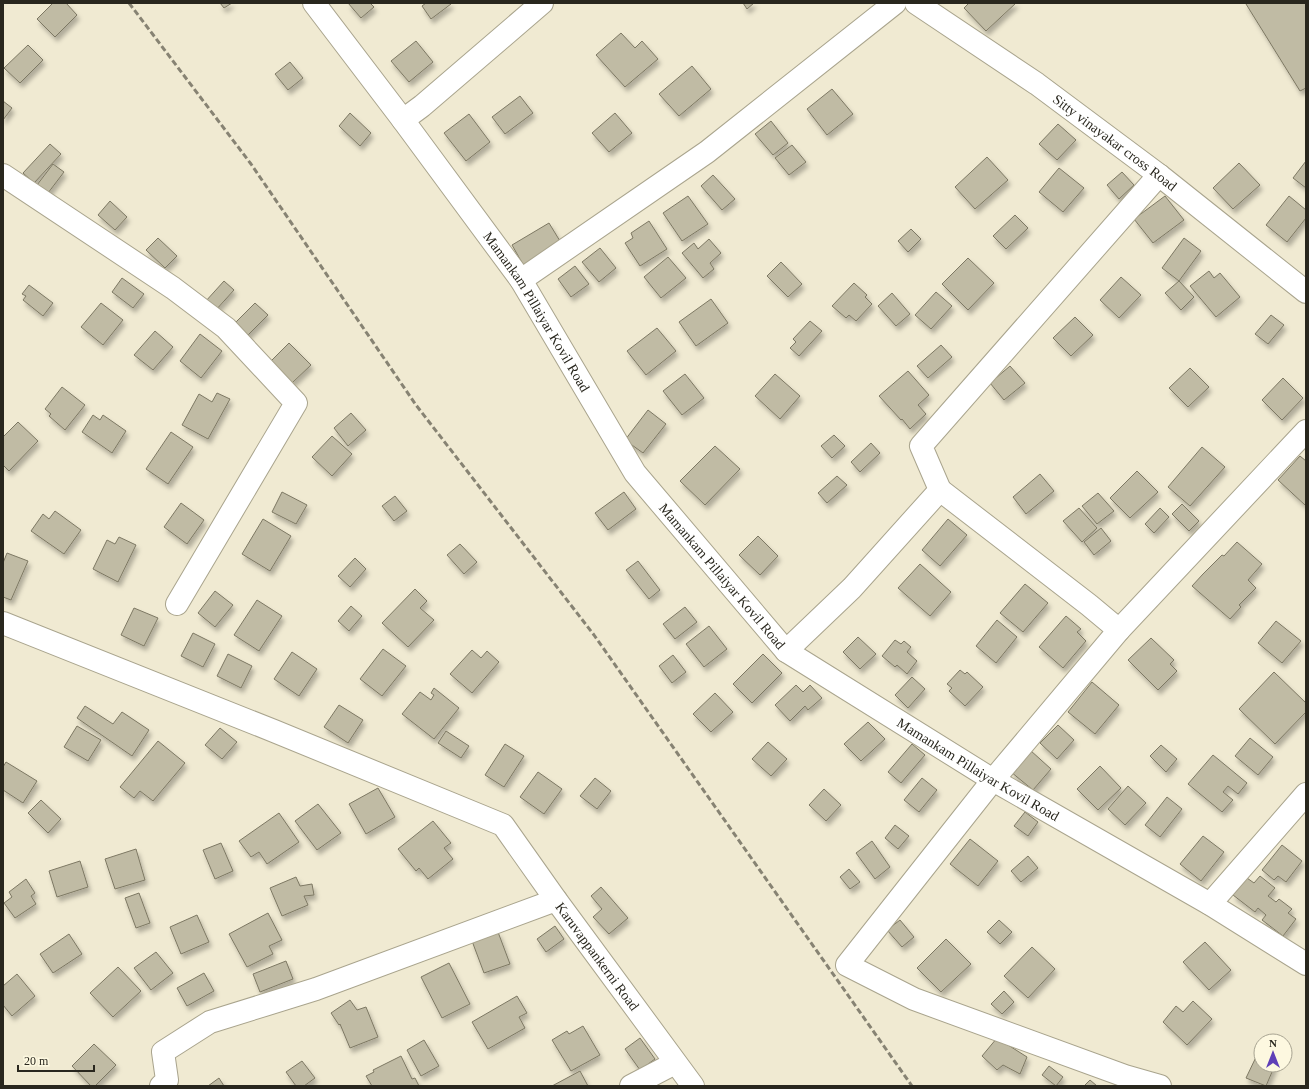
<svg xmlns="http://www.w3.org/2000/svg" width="1309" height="1089" font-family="'Times New Roman',serif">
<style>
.building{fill:#c0bba4;stroke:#7d7863;filter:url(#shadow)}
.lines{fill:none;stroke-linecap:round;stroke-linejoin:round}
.minor-casing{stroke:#a9a48d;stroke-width:24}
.major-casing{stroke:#a9a48d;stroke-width:24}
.minor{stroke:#fff;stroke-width:22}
.major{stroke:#fff;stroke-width:22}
.rail{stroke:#878373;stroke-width:3;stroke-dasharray:6 3;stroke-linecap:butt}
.labels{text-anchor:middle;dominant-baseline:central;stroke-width:3;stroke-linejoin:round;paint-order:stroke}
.street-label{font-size:14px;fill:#29271e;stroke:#fdf8e0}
</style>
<defs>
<filter id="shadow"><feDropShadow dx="2.5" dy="4.5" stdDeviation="2" flood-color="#0004"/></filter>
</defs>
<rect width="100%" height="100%" fill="#f0ead2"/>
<!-- building -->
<path class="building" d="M 53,3 L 66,3 L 77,15 L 55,37 L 37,19 Z
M 220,3 L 232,3 L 224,8 Z
M 348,3 L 370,3 L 374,7 L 361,18 Z
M 426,3 L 451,3 L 451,4 L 431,19 L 422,6 Z
M 743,3 L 754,3 L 747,9 Z
M 969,3 L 1016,3 L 986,31 L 964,8 Z
M 1248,3 L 1306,3 L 1306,88 L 1300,91 L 1246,4 Z
M 621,33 L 635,48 L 642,41 L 658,59 L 625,87 L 596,55 Z
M 416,41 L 433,62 L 409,82 L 391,61 Z
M 28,45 L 43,60 L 20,83 L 4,68 Z
M 290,62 L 303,78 L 288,90 L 275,74 Z
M 692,66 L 711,89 L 679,116 L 659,94 Z
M 832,89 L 853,114 L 827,135 L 807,109 Z
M 520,96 L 533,113 L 505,134 L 492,117 Z
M 3,101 L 12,108 L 3,120 Z
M 350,113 L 371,133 L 360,146 L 339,126 Z
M 615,113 L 632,133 L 609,152 L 592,133 Z
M 469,114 L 490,142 L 466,161 L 444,133 Z
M 771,121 L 788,143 L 773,155 L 755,134 Z
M 1058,124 L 1076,140 L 1057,160 L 1039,144 Z
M 50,144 L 61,154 L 34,183 L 23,173 Z
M 792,145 L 806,162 L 789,175 L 775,158 Z
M 987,157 L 1008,180 L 975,209 L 955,187 Z
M 1306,161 L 1306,188 L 1293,178 Z
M 1239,163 L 1260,185 L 1233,209 L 1213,188 Z
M 53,164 L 64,172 L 48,193 L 37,185 Z
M 1059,168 L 1084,188 L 1063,212 L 1039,192 Z
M 1122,172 L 1134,185 L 1119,199 L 1107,185 Z
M 713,175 L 735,199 L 722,210 L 701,186 Z
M 688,196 L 708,224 L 682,241 L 663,213 Z
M 1165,196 L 1184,220 L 1153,243 L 1134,219 Z
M 1289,196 L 1306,210 L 1306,218 L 1287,242 L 1266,225 Z
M 110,201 L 127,217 L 115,230 L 98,215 Z
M 1015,215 L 1028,228 L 1006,249 L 993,236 Z
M 649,221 L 667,249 L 640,266 L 625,243 L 633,238 L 631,233 Z
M 549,223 L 563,246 L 525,268 L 512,245 Z
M 911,229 L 921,239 L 908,252 L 898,241 Z
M 158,238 L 177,256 L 165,268 L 146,250 Z
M 1184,238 L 1201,251 L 1179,281 L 1162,268 Z
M 709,239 L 721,253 L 710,263 L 714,269 L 703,278 L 682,253 L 694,243 L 698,249 Z
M 600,248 L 616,268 L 599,282 L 582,262 Z
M 668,257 L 686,278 L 661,298 L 644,277 Z
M 968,258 L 994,283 L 968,310 L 942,284 Z
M 781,262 L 802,284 L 788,297 L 767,276 Z
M 575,266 L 589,284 L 571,297 L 558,279 Z
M 1209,271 L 1214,278 L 1220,273 L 1240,297 L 1216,317 L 1190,286 Z
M 1121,277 L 1141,295 L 1119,318 L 1100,300 Z
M 122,278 L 144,294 L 133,308 L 112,292 Z
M 224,281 L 234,290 L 215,311 L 205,302 Z
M 1179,281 L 1194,297 L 1181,310 L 1165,293 Z
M 854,283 L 867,295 L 865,297 L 872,304 L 856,321 L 849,315 L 846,318 L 832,306 Z
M 29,285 L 53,303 L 43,316 L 23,300 L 26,296 L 22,294 Z
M 936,292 L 952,306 L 931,329 L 915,315 Z
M 892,293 L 910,314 L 896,326 L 878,306 Z
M 711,299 L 728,323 L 696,346 L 679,322 Z
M 101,303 L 123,320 L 103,345 L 81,327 Z
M 255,303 L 268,315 L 244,339 L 231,327 Z
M 1271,315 L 1284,325 L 1268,344 L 1255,334 Z
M 1075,317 L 1093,335 L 1071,356 L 1053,338 Z
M 810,321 L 822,331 L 799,356 L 790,348 L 796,342 L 793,339 Z
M 657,328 L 676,351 L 646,375 L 627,351 Z
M 155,331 L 173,347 L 153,370 L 134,355 Z
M 200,334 L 222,351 L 201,378 L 180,361 Z
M 289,343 L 311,365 L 292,383 L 270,362 Z
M 941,345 L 952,357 L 928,378 L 917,366 Z
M 1010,366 L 1025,383 L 1004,400 L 990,383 Z
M 1190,368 L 1209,387 L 1188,407 L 1169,388 Z
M 908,371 L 929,395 L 918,405 L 926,414 L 910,429 L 902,419 L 901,420 L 879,396 Z
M 685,374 L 704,398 L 682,415 L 663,391 Z
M 775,374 L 800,396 L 780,419 L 755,396 Z
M 1283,378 L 1303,398 L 1282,420 L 1262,400 Z
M 62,387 L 85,405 L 65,430 L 49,416 L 51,414 L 45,409 Z
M 217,393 L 230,399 L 208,439 L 182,425 L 199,394 L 212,402 Z
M 648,410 L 666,424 L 643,453 L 625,440 Z
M 351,413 L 366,430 L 348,446 L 334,428 Z
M 93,415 L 100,420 L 103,415 L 126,431 L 112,453 L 82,432 Z
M 18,422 L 38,441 L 9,471 L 3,465 L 3,437 Z
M 171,432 L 193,447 L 168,484 L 146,469 Z
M 834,435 L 845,446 L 832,458 L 821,446 Z
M 332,436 L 352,454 L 332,476 L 312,457 Z
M 871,443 L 880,453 L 860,472 L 851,462 Z
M 715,446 L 740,469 L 705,505 L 680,481 Z
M 1202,447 L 1225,467 L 1190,506 L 1168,487 Z
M 1300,456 L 1306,461 L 1306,506 L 1278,480 Z
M 1137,471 L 1158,492 L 1130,518 L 1110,498 Z
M 1040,474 L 1054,491 L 1026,514 L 1013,497 Z
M 837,476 L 847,485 L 827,503 L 818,493 Z
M 282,492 L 307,505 L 296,524 L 272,512 Z
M 624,492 L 636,509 L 608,530 L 595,513 Z
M 1098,493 L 1114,511 L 1097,524 L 1082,506 Z
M 395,496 L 407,511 L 394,521 L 382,506 Z
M 181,503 L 204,520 L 187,544 L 164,527 Z
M 1182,504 L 1199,521 L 1189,531 L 1172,514 Z
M 1079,508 L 1097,528 L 1082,542 L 1063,521 Z
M 1160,508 L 1169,517 L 1154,533 L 1145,524 Z
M 55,511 L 81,530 L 64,554 L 31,531 L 43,514 L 49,519 Z
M 263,519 L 291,536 L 270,571 L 242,554 Z
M 948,519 L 967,535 L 940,566 L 922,550 Z
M 1101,528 L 1111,541 L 1094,555 L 1084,542 Z
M 758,536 L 778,556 L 760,575 L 739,555 Z
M 119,537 L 136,545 L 118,582 L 93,569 L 107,540 L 115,544 Z
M 1237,542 L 1262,564 L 1248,580 L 1256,588 L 1239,605 L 1241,607 L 1230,619 L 1192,586 L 1203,574 L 1222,555 L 1224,556 Z
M 460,544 L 477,562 L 464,574 L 447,555 Z
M 7,553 L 28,561 L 11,600 L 3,597 L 3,563 Z
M 355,558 L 366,569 L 350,587 L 338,576 Z
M 638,561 L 660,590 L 649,599 L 626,570 Z
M 920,564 L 951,592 L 930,616 L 898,588 Z
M 1025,584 L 1048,603 L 1023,632 L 1000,613 Z
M 415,589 L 427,601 L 420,608 L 434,620 L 408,647 L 382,623 Z
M 215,591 L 233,605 L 215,627 L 198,613 Z
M 257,600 L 282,616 L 259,651 L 234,635 Z
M 351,606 L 362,616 L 349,631 L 338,621 Z
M 685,607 L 697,622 L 675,639 L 663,624 Z
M 134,608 L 158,618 L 144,646 L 121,635 Z
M 1066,616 L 1081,629 L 1077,632 L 1086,641 L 1063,668 L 1039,647 Z
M 997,620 L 1017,637 L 996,663 L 976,646 Z
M 1276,621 L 1301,641 L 1282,663 L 1258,643 Z
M 709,626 L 727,649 L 704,667 L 686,644 Z
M 193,633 L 215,644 L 203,667 L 181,656 Z
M 858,637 L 876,654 L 860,669 L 843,652 Z
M 1151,638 L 1174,660 L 1170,664 L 1177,671 L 1158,690 L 1128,660 Z
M 895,640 L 901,644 L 904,641 L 911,647 L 907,652 L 917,661 L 907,674 L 897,665 L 895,667 L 882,656 Z
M 383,649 L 406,666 L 382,696 L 360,679 Z
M 472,650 L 481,658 L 487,651 L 499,662 L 472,693 L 450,674 Z
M 292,652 L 317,669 L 299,696 L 274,679 Z
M 228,654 L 252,666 L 241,688 L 217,676 Z
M 763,654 L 782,673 L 752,703 L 733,684 Z
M 673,655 L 686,672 L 672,683 L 659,666 Z
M 960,670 L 965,674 L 967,672 L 983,687 L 965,706 L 949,691 L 952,688 L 947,684 Z
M 1274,672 L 1306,703 L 1306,712 L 1275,744 L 1239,709 Z
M 912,677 L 925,689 L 908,708 L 895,695 Z
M 1092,682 L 1119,705 L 1095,734 L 1068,712 Z
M 796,685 L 803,692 L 810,685 L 822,698 L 808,710 L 805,706 L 790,721 L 775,705 Z
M 434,688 L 459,708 L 434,739 L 402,714 L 420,692 L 431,700 L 434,695 L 431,693 Z
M 715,693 L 733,712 L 711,732 L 693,714 Z
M 339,705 L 363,720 L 348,743 L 324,727 Z
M 85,706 L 113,724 L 122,712 L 149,730 L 132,756 L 77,718 Z
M 868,722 L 885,739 L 861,761 L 844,744 Z
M 1058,725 L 1074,740 L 1057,759 L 1040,743 Z
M 77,726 L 101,740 L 88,761 L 64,747 Z
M 220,728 L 237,742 L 222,759 L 205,745 Z
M 446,731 L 469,746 L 461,758 L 438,743 Z
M 1250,738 L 1273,757 L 1258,775 L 1235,756 Z
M 158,741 L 185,763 L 153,801 L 140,791 L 134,798 L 120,787 Z
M 768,742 L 787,759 L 771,776 L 752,759 Z
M 505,744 L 524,756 L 504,787 L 485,775 Z
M 912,744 L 925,755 L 901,783 L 888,772 Z
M 1161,745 L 1177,759 L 1166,772 L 1150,756 Z
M 1030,750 L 1051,769 L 1033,790 L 1011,772 Z
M 1213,755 L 1247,783 L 1238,794 L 1228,786 L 1223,792 L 1233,800 L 1222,812 L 1188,784 Z
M 6,762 L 37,781 L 23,803 L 3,790 L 3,767 Z
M 1100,766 L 1121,788 L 1098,810 L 1077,789 Z
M 538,772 L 562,789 L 544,814 L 520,797 Z
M 595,778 L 611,791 L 597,809 L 580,796 Z
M 922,778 L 937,790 L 919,812 L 904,800 Z
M 1128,786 L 1146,803 L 1125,825 L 1108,809 Z
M 378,788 L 395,817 L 366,834 L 349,804 Z
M 824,789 L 841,805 L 826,821 L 809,805 Z
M 1167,797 L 1182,809 L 1160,837 L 1145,825 Z
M 41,800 L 61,819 L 48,833 L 28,813 Z
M 318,804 L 341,833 L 317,850 L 295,821 Z
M 1025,812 L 1038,822 L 1028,836 L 1014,826 Z
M 279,813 L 299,842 L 267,864 L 259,852 L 251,857 L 239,841 Z
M 433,821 L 451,843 L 444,848 L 453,859 L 428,879 L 419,868 L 416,871 L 398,849 Z
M 895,825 L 909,836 L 898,849 L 885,838 Z
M 1203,836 L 1224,852 L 1201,881 L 1180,864 Z
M 970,839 L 998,861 L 978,886 L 950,864 Z
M 872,841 L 890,867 L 875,879 L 856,853 Z
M 221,843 L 233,871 L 215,879 L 203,850 Z
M 1282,845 L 1302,861 L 1286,882 L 1278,876 L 1274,880 L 1262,870 Z
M 136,849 L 145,880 L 115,889 L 105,859 Z
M 1028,856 L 1038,868 L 1021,882 L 1011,871 Z
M 80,861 L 88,887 L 57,897 L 49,871 Z
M 849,869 L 860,882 L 850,889 L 840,877 Z
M 1260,876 L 1275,888 L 1268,896 L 1276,902 L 1279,899 L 1292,909 L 1288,913 L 1296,919 L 1283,936 L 1262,920 L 1266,915 L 1258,908 L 1255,912 L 1233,895 L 1247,878 L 1254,883 Z
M 296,877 L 300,886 L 312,884 L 314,895 L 304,896 L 308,905 L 282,916 L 270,888 Z
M 26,879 L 35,893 L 31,896 L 36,904 L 15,918 L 4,903 L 12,897 L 9,892 Z
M 601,887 L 628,918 L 609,934 L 593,917 L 602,909 L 591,896 Z
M 139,893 L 150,923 L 136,928 L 125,898 Z
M 268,913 L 282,940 L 269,946 L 273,954 L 247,967 L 229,934 Z
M 197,915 L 209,942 L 181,954 L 170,927 Z
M 900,920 L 914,937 L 902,947 L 887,930 Z
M 999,920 L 1012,932 L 1000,944 L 987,932 Z
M 555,926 L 564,939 L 546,952 L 537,939 Z
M 498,932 L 510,964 L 484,973 L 472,941 Z
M 69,934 L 82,954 L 53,973 L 40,954 Z
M 946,939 L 971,964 L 941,992 L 917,968 Z
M 1205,942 L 1231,970 L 1209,990 L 1183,962 Z
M 1032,947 L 1055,969 L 1028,998 L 1004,976 Z
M 156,952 L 173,973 L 151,990 L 134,968 Z
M 286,961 L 293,979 L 260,992 L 253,974 Z
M 449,963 L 470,1004 L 442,1018 L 421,977 Z
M 118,967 L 141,991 L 113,1017 L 90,993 Z
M 204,973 L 214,991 L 187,1006 L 177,988 Z
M 17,974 L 35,996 L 12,1016 L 3,1005 L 3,986 Z
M 1004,991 L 1014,1002 L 1002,1014 L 991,1004 Z
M 517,996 L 527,1013 L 519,1017 L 525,1028 L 488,1049 L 472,1022 Z
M 350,1000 L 357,1010 L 366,1007 L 378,1037 L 350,1048 L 340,1024 L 339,1025 L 331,1013 Z
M 1193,1001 L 1212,1019 L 1187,1045 L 1163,1022 L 1176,1006 L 1183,1012 Z
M 583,1026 L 600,1055 L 571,1071 L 552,1040 L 567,1031 L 569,1034 Z
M 640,1038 L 655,1059 L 640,1070 L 625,1049 Z
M 997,1038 L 1027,1057 L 1020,1074 L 1003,1065 L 997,1070 L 982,1056 Z
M 424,1040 L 439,1066 L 421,1076 L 407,1050 Z
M 94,1044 L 116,1065 L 95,1086 L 91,1086 L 72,1066 Z
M 1257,1055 L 1261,1057 L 1261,1065 L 1275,1065 L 1266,1086 L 1246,1078 Z
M 401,1056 L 412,1079 L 415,1078 L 419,1086 L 372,1086 L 366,1076 L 374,1072 L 373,1070 Z
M 302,1061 L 315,1078 L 304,1086 L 296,1086 L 286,1072 Z
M 1049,1066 L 1063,1077 L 1056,1086 L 1042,1075 Z
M 580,1071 L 588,1086 L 552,1086 Z
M 219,1078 L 224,1086 L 208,1086 Z
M 1090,1080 L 1097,1086 L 1084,1086 Z"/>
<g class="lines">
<!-- minor casing -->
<g class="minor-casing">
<g id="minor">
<path id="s1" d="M 916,3 L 1037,84 L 1159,175 L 1306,292"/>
<path d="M 403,120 L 422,106 L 542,3"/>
<path d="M 3,175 L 173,288 L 226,328 L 296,403 L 177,604"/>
<path d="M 521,280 L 707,152 L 895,3"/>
<path d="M 940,490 L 1089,605 L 1119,630"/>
<path id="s2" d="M 3,623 L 274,731 L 503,825 L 556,900 L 693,1086"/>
<path d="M 786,651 L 852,588 L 940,490 L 921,446 L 1159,175"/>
<path d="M 1210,904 L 1306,794"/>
<path d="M 161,1086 L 167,1080 L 163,1052 L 210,1022 L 316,989 L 556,900"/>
<path d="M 631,1086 L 675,1063"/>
<path d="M 1160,1086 L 1125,1076 L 914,999 L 847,965 L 993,780 L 1119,630 L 1306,431"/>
</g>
</g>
<!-- major casing -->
<g class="major-casing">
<g id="major">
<path id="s3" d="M 314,3 L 403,120 L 521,280 L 635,473 L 786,651 L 993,780 L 1210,904 L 1306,964"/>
</g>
</g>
<!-- minor -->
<use href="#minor" class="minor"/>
<!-- major -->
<use href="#major" class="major"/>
<!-- rail -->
<path class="rail" d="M 129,3 L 251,164 L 416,405 L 594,635 L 912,1086"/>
</g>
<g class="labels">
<!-- street labels -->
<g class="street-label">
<text stroke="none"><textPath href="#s1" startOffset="243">Sitty vinayakar cross Road</textPath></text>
<text stroke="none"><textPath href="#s3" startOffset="381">Mamankam Pillaiyar Kovil Road</textPath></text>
<text stroke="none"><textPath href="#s3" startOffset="705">Mamankam Pillaiyar Kovil Road</textPath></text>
<text stroke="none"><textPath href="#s3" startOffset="1029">Mamankam Pillaiyar Kovil Road</textPath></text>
<text stroke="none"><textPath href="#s2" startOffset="701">Karuvappankerni Road</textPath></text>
</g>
</g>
<!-- border -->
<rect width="1309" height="1089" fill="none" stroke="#29271e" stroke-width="8"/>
<!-- north arrow -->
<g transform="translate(1273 1053)"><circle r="19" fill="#fdf8e0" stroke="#a8a492"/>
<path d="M0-3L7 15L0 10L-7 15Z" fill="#5f3fb7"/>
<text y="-6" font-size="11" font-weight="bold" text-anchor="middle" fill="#29271e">N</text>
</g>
<!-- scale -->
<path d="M18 1065v6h76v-6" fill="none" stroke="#29271e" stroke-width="2"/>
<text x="24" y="1065" font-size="12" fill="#29271e" stroke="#fdf8e0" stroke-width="3" paint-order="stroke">20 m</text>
</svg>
